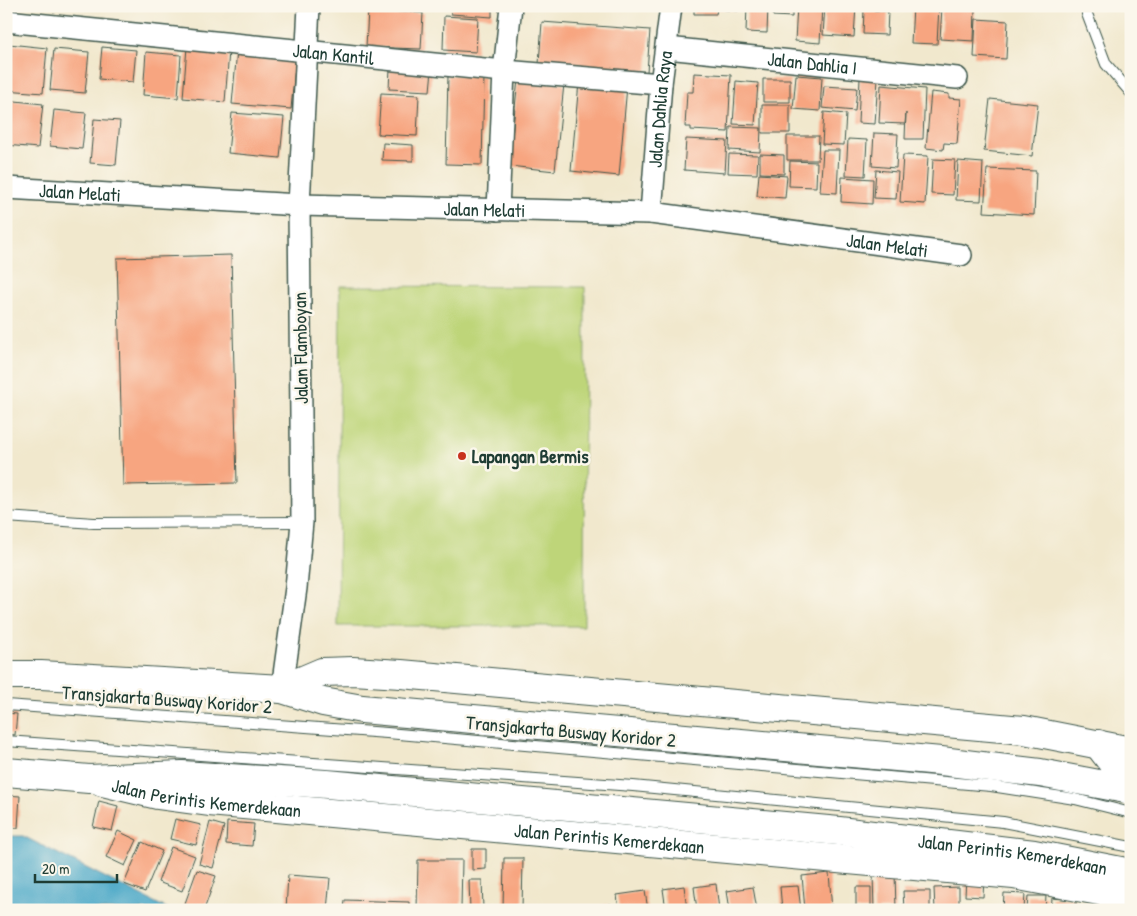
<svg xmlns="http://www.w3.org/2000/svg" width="1137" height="916" font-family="'Patrick Hand',sans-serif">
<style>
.green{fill:#bed579;stroke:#6e8956}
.water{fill:#48a7c7;stroke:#34727e}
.building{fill:#f7a580}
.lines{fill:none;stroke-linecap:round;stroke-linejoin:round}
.lane-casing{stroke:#3e574b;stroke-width:12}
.street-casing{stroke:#3e574b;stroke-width:24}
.secondary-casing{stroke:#3e574b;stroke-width:30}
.highway-casing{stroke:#3e574b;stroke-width:30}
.lane{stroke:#fff;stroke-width:10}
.street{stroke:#fff;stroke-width:21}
.secondary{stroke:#fff;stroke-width:28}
.highway{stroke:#fff;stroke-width:28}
.poi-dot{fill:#c8321e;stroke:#fbf7ec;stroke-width:2}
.labels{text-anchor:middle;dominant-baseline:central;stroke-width:5;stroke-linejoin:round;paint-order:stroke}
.street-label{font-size:19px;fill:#1f3d34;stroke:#fbf7ec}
.poi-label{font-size:19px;font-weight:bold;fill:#1f3d34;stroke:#fbf7ec;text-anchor:start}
</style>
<rect width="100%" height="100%" fill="#fbf7ec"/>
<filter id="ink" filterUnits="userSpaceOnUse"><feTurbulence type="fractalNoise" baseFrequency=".02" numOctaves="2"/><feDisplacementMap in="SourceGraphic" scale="10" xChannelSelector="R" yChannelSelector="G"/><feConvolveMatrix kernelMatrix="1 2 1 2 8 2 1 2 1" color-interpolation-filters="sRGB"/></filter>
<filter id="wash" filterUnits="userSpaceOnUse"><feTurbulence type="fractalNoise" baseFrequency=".0096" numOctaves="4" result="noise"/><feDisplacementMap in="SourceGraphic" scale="20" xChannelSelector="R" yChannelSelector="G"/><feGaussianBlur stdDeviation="1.12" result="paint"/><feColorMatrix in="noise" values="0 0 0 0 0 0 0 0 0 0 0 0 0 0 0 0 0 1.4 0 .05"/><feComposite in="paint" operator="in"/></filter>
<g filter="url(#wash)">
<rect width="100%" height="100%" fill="#f1e8cd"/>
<!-- green -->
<path class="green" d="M 340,286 L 585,287 L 584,626 L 338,626 Z"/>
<!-- water -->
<path class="water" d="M 6,836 L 23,836 L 170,910 L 22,910 L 6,905 Z"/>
<g id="blocks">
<!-- building -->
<path class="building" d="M 281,6 L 298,6 L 298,9 Z
M 452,6 L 492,6 L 492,17 L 451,14 Z
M 694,6 L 739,6 L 738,11 L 717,9 L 716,14 L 694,14 Z
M 747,6 L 768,6 L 767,33 L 746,32 Z
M 773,6 L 792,6 L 792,17 L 773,16 Z
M 797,6 L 822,6 L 820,43 L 795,41 Z
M 825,6 L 856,6 L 854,37 L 823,35 Z
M 913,6 L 939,6 L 937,44 L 911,43 Z
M 942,7 L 975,9 L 974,41 L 940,39 Z
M 368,10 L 423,13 L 421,49 L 366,47 Z
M 864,10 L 888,11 L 887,35 L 863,34 Z
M 444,16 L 478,18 L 476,52 L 443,50 Z
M 976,19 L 1008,21 L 1006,59 L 974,57 Z
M 542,22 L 650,30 L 647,72 L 539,64 Z
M 9,44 L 47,48 L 43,93 L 6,90 Z
M 102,47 L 136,50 L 133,82 L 99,79 Z
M 187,47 L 229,51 L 225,102 L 183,98 Z
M 54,49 L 89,52 L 85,93 L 50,90 Z
M 237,50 L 296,56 L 291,109 L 232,104 Z
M 146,52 L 181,55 L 178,98 L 143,95 Z
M 390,68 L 432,70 L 430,91 L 389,89 Z
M 694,73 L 731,75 L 728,132 L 691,130 L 691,127 L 685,127 L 687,92 L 693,92 Z
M 448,75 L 484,76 L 482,165 L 446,164 Z
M 796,75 L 822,77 L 820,111 L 793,109 Z
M 860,78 L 878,79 L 875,124 L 858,123 Z
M 518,79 L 564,84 L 555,171 L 509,166 Z
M 763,79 L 790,79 L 790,102 L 763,102 Z
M 736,81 L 758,83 L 755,125 L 733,124 Z
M 579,82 L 627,86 L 619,176 L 571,171 Z
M 881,85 L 925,89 L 923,139 L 905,139 L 906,113 L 905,124 L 879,123 Z
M 824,86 L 857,88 L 855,111 L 822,108 Z
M 931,92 L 949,94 L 949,98 L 961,99 L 957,144 L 944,143 L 943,150 L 926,148 Z
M 381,93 L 419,95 L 417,136 L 378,134 Z
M 990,99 L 1038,104 L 1032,156 L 984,151 Z
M 6,100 L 43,104 L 38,148 L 6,145 Z
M 762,105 L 790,105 L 790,133 L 762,133 Z
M 54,110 L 86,113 L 82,149 L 50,146 Z
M 824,112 L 846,114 L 844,145 L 822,144 Z
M 232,113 L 284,117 L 280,158 L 228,153 Z
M 94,119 L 120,121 L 116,165 L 90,163 Z
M 730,127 L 761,128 L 760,152 L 729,150 Z
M 874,133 L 898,134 L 896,168 L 872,166 Z
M 787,136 L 819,136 L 818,160 L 787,160 Z
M 686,139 L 727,141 L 725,173 L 684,170 Z
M 848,139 L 867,140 L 865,176 L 846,175 Z
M 383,143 L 413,145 L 413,161 L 382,160 Z
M 823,150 L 839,150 L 837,193 L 820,192 Z
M 729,154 L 758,155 L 757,174 L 728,173 Z
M 760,154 L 784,155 L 784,174 L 760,173 Z
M 903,155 L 928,156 L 925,204 L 900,202 Z
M 933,159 L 955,160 L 953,195 L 931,194 Z
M 790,161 L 817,162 L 816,187 L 789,186 Z
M 958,161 L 983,163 L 981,201 L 956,200 Z
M 987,169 L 1036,171 L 1034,215 L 984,212 Z
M 876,170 L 898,172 L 896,199 L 874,198 Z
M 759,174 L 787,176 L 785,198 L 757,196 Z
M 842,177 L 873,179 L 872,204 L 841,202 Z
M 231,255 L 237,483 L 123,485 L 117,258 Z
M 6,713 L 17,714 L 15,735 L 6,734 Z
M 6,795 L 20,796 L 18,828 L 6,827 Z
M 99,801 L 118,806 L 112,831 L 93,827 Z
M 175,819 L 201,825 L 196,845 L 170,839 Z
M 210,822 L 224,826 L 213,868 L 199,864 Z
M 227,822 L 254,824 L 252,846 L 226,844 Z
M 118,831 L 137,840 L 125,866 L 106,857 Z
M 142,842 L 162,851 L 145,892 L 124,884 Z
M 171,847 L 195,856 L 182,891 L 158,882 Z
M 472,849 L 486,849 L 486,869 L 472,870 Z
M 504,858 L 523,858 L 522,910 L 503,910 Z
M 418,860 L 462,860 L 461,910 L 417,910 Z
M 197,870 L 216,876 L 204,910 L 184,906 Z
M 829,873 L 832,910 L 805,910 L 802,876 Z
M 895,873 L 896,910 L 874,910 L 873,874 Z
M 288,875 L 330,878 L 327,910 L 286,910 Z
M 966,877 L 984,878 L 983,897 L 965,896 Z
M 469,880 L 482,880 L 483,909 L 470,910 Z
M 716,884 L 719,910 L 697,910 L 694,887 Z
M 684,886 L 687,910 L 666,910 L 663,889 Z
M 798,886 L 801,910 L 782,910 L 780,887 Z
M 753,887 L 757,910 L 730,910 L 727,891 Z
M 856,887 L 871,887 L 871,910 L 856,910 Z
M 959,887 L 959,910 L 935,910 L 934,888 Z
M 645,891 L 648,910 L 619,910 L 617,895 Z
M 903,891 L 930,891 L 930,910 L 904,910 Z
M 1004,893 L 1025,894 L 1024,910 L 1003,910 Z
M 1028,896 L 1046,896 L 1045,910 L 1027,910 Z
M 1052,898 L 1076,900 L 1076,910 L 1051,910 Z
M 345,900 L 409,902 L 409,910 L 344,910 Z
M 611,904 L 612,910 L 591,910 L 591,907 Z"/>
</g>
</g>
<g filter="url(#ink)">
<use href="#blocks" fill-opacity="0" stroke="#3e574b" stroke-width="1"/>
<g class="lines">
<!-- lane casing -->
<g class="lane-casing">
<path id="lane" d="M 1087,6 L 1087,14 L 1106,64 L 1131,93
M 6,517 L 94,523 L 302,522
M 6,705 L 387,733 L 991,786 L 1075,799 L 1131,813
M 6,741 L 633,786 L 1003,822 L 1131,847"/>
</g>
<!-- street casing -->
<g class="street-casing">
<g id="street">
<path id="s1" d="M 6,21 L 504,71 L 661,84"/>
<path id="s2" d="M 667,48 L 957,78"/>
<path id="s3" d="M 6,188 L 299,205 L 651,213 L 961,255"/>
<path d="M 498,210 L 504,71 L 511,6"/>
<path id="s4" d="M 651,213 L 661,84 L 671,6"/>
<path d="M 282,689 L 296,588 L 302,522 L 299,205 L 309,6"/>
</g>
</g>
<!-- secondary casing -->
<g class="secondary-casing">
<g id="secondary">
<path d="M 282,689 L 322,672 L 353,671 L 401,674 L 1024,730 L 1131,751"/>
<path id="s5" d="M 102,782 L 157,795 L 209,802 L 1014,875 L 1131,897"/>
</g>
</g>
<!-- highway casing -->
<g class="highway-casing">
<g id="highway">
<path d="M 6,675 L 41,675 L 282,689 L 323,702 L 362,709 L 941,761 L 1040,773 L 1131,790"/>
<path d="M 1098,744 L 1131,787"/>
<path id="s6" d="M 6,772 L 89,779 L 182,775 L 327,784 L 839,831 L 1034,854 L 1131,873"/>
</g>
</g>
<!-- lane -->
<use href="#lane" class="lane"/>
<!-- street -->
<use href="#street" class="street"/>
<!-- secondary -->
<use href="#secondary" class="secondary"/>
<!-- highway -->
<use href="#highway" class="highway"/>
</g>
</g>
<!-- markers -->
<circle class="poi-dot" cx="462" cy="456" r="5"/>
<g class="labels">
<!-- street labels -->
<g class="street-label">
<text stroke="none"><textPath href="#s1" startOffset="329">Jalan Kantil</textPath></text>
<text stroke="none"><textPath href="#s2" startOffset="146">Jalan Dahlia I</textPath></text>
<text stroke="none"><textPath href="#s4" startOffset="104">Jalan Dahlia Raya</textPath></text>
<text stroke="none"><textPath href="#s3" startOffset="74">Jalan Melati</textPath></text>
<text stroke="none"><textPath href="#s3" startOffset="479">Jalan Melati</textPath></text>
<text stroke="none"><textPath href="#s3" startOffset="884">Jalan Melati</textPath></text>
<text transform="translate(300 348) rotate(-91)">Jalan Flamboyan</text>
<text transform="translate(167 699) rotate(4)">Transjakarta Busway Koridor 2</text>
<text transform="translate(571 731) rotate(5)">Transjakarta Busway Koridor 2</text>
<text stroke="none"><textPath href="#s5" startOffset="106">Jalan Perintis Kemerdekaan</textPath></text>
<text stroke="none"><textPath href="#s5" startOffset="511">Jalan Perintis Kemerdekaan</textPath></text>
<text stroke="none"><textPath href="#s6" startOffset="1011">Jalan Perintis Kemerdekaan</textPath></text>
</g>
<!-- poi labels -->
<g class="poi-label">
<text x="472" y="456">Lapangan Bermis</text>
</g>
</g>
<!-- margin -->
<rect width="1137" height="916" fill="none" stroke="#fbf7ec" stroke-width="25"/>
<!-- scale -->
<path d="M35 874v8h82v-8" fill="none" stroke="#1f3d34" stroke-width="2.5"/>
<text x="42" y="874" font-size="15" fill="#1f3d34" stroke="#fbf7ec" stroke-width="4" paint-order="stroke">20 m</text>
</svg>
